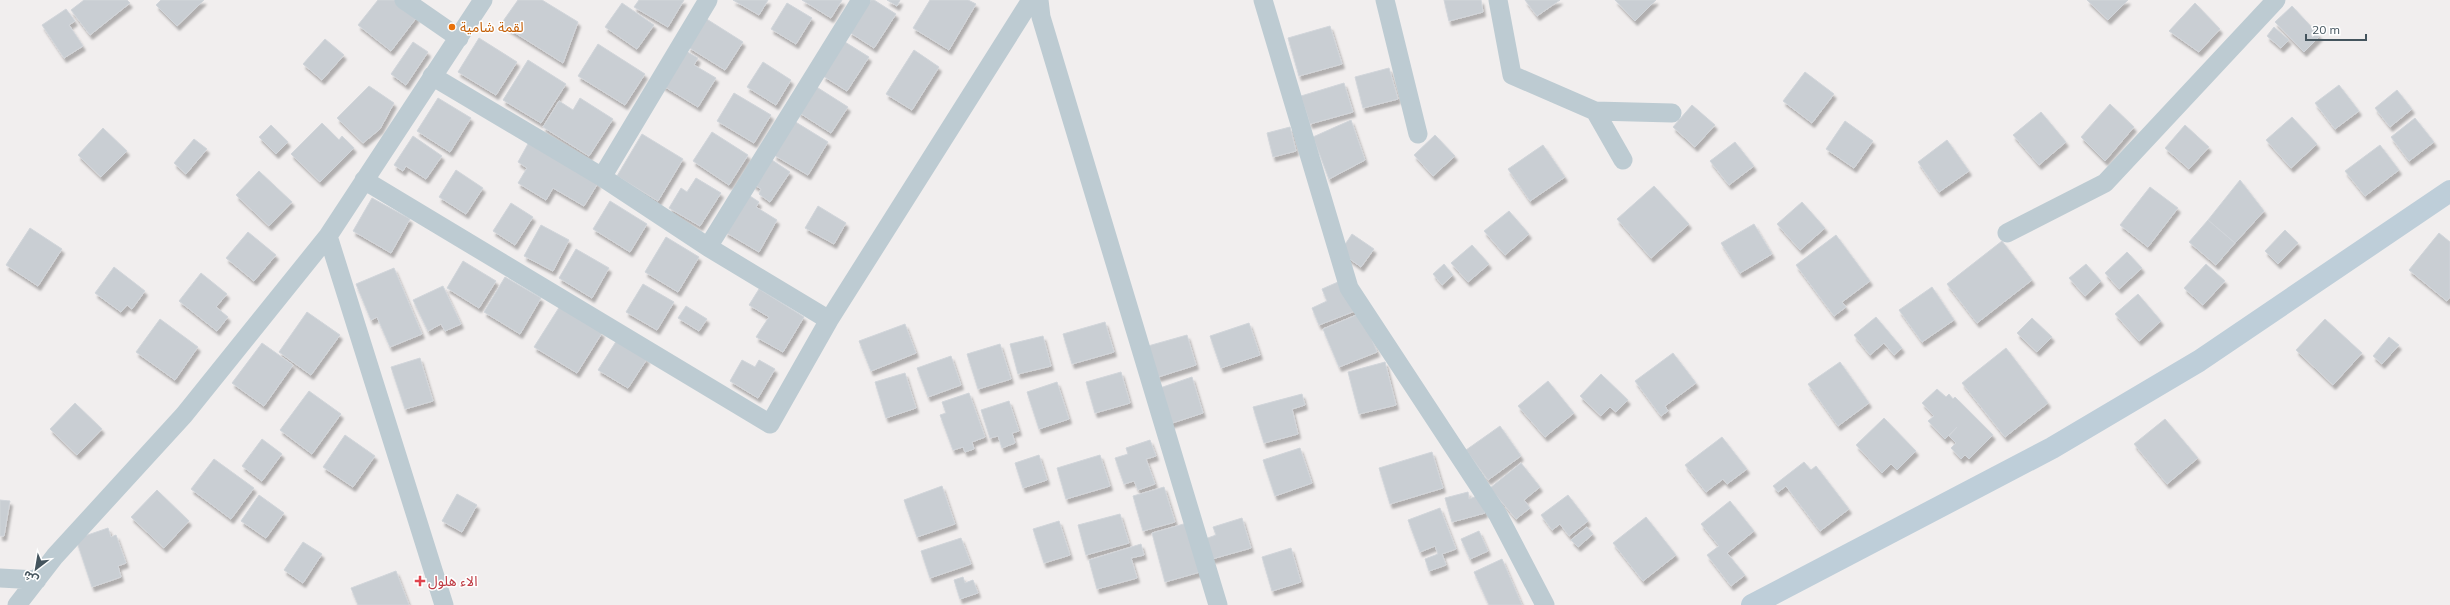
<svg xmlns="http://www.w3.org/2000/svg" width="2450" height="605" font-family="Mulish,'Noto Sans Arabic',sans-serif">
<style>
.building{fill:#c9ced3;stroke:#d1d5da;filter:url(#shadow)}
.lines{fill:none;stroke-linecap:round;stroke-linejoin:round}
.street{stroke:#bdcbd2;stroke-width:19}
.secondary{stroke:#beced9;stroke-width:22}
.food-dot{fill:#e8710a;stroke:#fff;stroke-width:1.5}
.health-dot{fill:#e0444e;stroke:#fff;stroke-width:1.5}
.labels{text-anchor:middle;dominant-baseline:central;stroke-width:3;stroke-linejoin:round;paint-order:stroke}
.food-label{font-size:14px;fill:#c56008;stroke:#fff;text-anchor:start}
.health-label{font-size:14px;fill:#be3a42;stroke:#fff;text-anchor:start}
</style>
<defs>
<filter id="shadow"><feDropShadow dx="2.5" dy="4.5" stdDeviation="1" flood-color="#0004"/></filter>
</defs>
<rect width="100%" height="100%" fill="#f1eeee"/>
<!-- building -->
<path class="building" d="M 84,0 L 127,0 L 130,3 L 90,35 L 71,10 Z
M 161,0 L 204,0 L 177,26 L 156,5 Z
M 378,0 L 396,0 L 417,17 L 391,51 L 358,25 Z
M 518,0 L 542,0 L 578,22 L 563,63 L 501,24 Z
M 639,0 L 684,0 L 668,27 L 634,7 Z
M 733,0 L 768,0 L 759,15 Z
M 802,0 L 842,0 L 831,18 Z
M 871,0 L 874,0 L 896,14 L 874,48 L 849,32 Z
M 887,0 L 900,0 L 897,6 Z
M 930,0 L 968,0 L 976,4 L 949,50 L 913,28 Z
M 1444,0 L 1481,0 L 1483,12 L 1449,21 Z
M 1525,0 L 1560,0 L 1537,16 Z
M 1615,0 L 1656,0 L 1635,21 Z
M 2087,0 L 2128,0 L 2108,20 Z
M 622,3 L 654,25 L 637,49 L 605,27 Z
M 787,3 L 812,18 L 796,44 L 771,29 Z
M 2195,3 L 2220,29 L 2199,52 L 2169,31 Z
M 2292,6 L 2320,36 L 2304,52 L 2275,22 Z
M 66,9 L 75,21 L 69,25 L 83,46 L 64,58 L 42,25 Z
M 705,18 L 743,42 L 725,70 L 688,47 Z
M 1330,26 L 1342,64 L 1299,76 L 1288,38 Z
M 2274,27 L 2289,40 L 2281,48 L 2267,36 Z
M 479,38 L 517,62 L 496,95 L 458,72 Z
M 325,39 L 344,55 L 322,80 L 303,64 Z
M 413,42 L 428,52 L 406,85 L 391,74 Z
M 845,42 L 869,57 L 847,91 L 823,76 Z
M 598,44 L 645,74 L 625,105 L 578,76 Z
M 684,50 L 698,58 L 694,65 L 716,78 L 698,107 L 662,85 Z
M 914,50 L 939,67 L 912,110 L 886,94 Z
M 528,60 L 566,84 L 541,123 L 503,100 Z
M 763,62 L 791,80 L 776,105 L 747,87 Z
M 1389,68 L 1398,99 L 1363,108 L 1355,77 Z
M 1805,72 L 1834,94 L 1812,123 L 1783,101 Z
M 1344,83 L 1353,112 L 1310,124 L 1301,96 Z
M 2339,85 L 2359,111 L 2335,129 L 2315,103 Z
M 369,86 L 394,103 L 380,129 L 363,143 L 337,118 Z
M 815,86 L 848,107 L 831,133 L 798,112 Z
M 2397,90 L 2412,109 L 2390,127 L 2375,108 Z
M 734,93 L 771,115 L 754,143 L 717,121 Z
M 438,98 L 471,118 L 450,152 L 417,131 Z
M 580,98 L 613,119 L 589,156 L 543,127 L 559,101 L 573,110 Z
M 2110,104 L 2134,127 L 2105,161 L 2081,137 Z
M 1692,105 L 1715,125 L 1695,147 L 1673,127 Z
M 2041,112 L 2066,142 L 2039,165 L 2013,135 Z
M 2292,117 L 2317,144 L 2291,168 L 2266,140 Z
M 2415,118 L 2434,142 L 2409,161 L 2391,137 Z
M 1351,120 L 1365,160 L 1329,179 L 1313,137 Z
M 794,121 L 828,142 L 808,175 L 774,155 Z
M 1845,121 L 1873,141 L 1854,168 L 1826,149 Z
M 322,123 L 339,140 L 342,136 L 354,148 L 320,182 L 291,154 Z
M 271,125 L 288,142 L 276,154 L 259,137 Z
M 2185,125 L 2209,147 L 2189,169 L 2165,148 Z
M 1290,127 L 1296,151 L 1273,157 L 1267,133 Z
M 103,128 L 127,151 L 101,177 L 78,155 Z
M 712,132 L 748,155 L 729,185 L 693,161 Z
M 642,134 L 683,159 L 658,201 L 617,176 Z
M 1435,135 L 1455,156 L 1433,176 L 1414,155 Z
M 413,136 L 442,156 L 426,179 L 406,166 L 403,171 L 394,165 Z
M 194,139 L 207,149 L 186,174 L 174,163 Z
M 1947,140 L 1969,171 L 1939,192 L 1918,162 Z
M 529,142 L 598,183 L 584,206 L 553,188 L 546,200 L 518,183 L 527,168 L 518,162 Z
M 1735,142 L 1754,166 L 1729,185 L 1710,161 Z
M 1543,145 L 1565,177 L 1530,201 L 1508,169 Z
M 2380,145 L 2399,170 L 2365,196 L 2345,171 Z
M 769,158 L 790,172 L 770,202 L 759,194 L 761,189 L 753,184 Z
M 456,170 L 483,188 L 466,214 L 439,197 Z
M 259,171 L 292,202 L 269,226 L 236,195 Z
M 696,178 L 721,193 L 700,226 L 669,208 L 681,188 L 687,192 Z
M 2240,180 L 2264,211 L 2235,243 L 2208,220 Z
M 1654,186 L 1689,224 L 1651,258 L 1617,219 Z
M 2150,187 L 2178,208 L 2148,247 L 2120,225 Z
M 747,194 L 759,202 L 756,207 L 777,220 L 759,252 L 725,232 Z
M 372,198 L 410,219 L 391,253 L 353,231 Z
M 610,201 L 647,224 L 630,252 L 593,229 Z
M 1802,202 L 1825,228 L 1800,250 L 1777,224 Z
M 511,203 L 533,217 L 515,245 L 493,231 Z
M 818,206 L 846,223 L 834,244 L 805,228 Z
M 1509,211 L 1529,234 L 1505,255 L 1484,231 Z
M 2208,220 L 2235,243 L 2216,265 L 2189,242 Z
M 1754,224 L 1772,254 L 1740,273 L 1721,243 Z
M 541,225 L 569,240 L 553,271 L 524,256 Z
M 30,228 L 62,249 L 38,286 L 6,265 Z
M 2285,230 L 2298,243 L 2278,264 L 2265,251 Z
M 248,232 L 276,255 L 254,281 L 226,258 Z
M 2439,233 L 2450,242 L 2450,297 L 2447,301 L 2409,270 Z
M 1352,234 L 1374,249 L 1361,267 L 1340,252 Z
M 1836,235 L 1870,281 L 1842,302 L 1846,307 L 1834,316 L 1796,265 Z
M 666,237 L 699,257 L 678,292 L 645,272 Z
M 2002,241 L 2032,280 L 1977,323 L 1947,284 Z
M 1472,245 L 1489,264 L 1468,282 L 1451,263 Z
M 576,249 L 609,268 L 592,298 L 559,278 Z
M 2127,252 L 2142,268 L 2119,289 L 2105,273 Z
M 463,261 L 496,281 L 479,308 L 447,288 Z
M 1444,264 L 1453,275 L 1442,285 L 1433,274 Z
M 2086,264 L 2101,281 L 2085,296 L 2069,278 Z
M 2206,264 L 2225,281 L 2203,305 L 2184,288 Z
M 114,267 L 145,291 L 132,309 L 127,305 L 121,312 L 95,293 Z
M 394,268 L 422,334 L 390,347 L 377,317 L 371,320 L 356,284 Z
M 201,273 L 227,294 L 216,307 L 228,317 L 217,331 L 179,301 Z
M 505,277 L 541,298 L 520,334 L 484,312 Z
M 1338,282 L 1355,311 L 1319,325 L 1312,308 L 1327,301 L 1322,289 Z
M 643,284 L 674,302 L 657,330 L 626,312 Z
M 443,286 L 461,324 L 445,331 L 441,324 L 428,331 L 413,300 Z
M 1932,287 L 1954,320 L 1922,342 L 1899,310 Z
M 759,289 L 804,317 L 783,352 L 756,337 L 769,317 L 749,305 Z
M 2138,294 L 2161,321 L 2139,341 L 2115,314 Z
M 560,306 L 602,333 L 577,373 L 534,347 Z
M 686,306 L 707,319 L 699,331 L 678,318 Z
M 307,312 L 340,335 L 311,375 L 279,352 Z
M 1361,313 L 1377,352 L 1339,367 L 1323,329 Z
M 1876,317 L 1902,348 L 1894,355 L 1884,343 L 1870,355 L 1854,335 Z
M 2032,318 L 2052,337 L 2037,352 L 2017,333 Z
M 160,319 L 198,347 L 175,380 L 136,352 Z
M 2325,319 L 2362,353 L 2333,385 L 2296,350 Z
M 1105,322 L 1114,352 L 1072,364 L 1063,334 Z
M 1249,323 L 1260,355 L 1221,368 L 1210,336 Z
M 905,324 L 916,353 L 871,371 L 859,341 Z
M 1187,335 L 1196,365 L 1158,377 L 1148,346 Z
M 1043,336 L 1051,366 L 1018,374 L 1010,344 Z
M 2389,337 L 2399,345 L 2382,364 L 2373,356 Z
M 617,340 L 647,359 L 628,388 L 598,370 Z
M 262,343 L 293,365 L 264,406 L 232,383 Z
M 1000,344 L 1011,379 L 978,389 L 967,354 Z
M 2006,348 L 2048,403 L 2005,437 L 1962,383 Z
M 1673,353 L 1696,383 L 1665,406 L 1668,411 L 1661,416 L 1635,381 Z
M 951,356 L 961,385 L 928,397 L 917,368 Z
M 420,358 L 433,401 L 405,409 L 391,367 Z
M 742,360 L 755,367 L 759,360 L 775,369 L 758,398 L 730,381 Z
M 1385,362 L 1396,405 L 1359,414 L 1348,372 Z
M 1840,362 L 1869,403 L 1838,426 L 1808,384 Z
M 1121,372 L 1130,403 L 1095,413 L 1086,382 Z
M 905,373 L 916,408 L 886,418 L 875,382 Z
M 1601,374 L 1628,400 L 1616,412 L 1610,407 L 1601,416 L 1580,396 Z
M 1192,377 L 1203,413 L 1169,424 L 1157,389 Z
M 1548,381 L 1574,413 L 1545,437 L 1518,406 Z
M 1057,382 L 1069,419 L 1039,429 L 1027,392 Z
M 1937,389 L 1946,397 L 1949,394 L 1953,399 L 1955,397 L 1993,435 L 1969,459 L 1965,455 L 1961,459 L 1951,448 L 1956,443 L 1949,436 L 1957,427 L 1945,439 L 1928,421 L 1934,416 L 1922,403 Z
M 309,391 L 341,414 L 312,454 L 280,430 Z
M 969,393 L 985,437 L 972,442 L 974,449 L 965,452 L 963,447 L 953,450 L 940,415 L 946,413 L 942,402 Z
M 1302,394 L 1305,405 L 1292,409 L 1298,434 L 1264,443 L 1253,407 Z
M 1009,401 L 1019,431 L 1012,433 L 1015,443 L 1002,448 L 998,436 L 990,438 L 981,410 Z
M 75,403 L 102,429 L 77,455 L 50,429 Z
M 1884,418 L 1916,451 L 1897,470 L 1891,464 L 1882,473 L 1856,445 Z
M 2165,419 L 2198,458 L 2167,484 L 2134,444 Z
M 1500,426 L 1521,456 L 1488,480 L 1466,450 Z
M 345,435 L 375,456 L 353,487 L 323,467 Z
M 1722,437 L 1747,469 L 1727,484 L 1723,479 L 1706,492 L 1685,465 Z
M 262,439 L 282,454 L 262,481 L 242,466 Z
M 1150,440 L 1156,456 L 1146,459 L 1155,484 L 1138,490 L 1134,481 L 1124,484 L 1115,458 L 1128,454 L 1126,448 Z
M 1300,448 L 1312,483 L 1275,496 L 1263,460 Z
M 1432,452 L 1443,488 L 1390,504 L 1379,468 Z
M 1039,455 L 1047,480 L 1023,488 L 1015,463 Z
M 1100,455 L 1110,486 L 1066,499 L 1057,468 Z
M 214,459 L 254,488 L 231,519 L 191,489 Z
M 1804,462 L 1811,470 L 1816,466 L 1849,509 L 1820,531 L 1786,486 L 1778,492 L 1773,486 Z
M 1521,463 L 1540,487 L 1524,500 L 1530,508 L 1516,519 L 1490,488 Z
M 942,486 L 955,524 L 917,537 L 904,500 Z
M 1164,487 L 1175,522 L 1143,531 L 1133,496 Z
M 157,490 L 189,521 L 164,548 L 131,517 Z
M 1468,492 L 1469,499 L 1480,495 L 1485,513 L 1452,522 L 1445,498 Z
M 457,494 L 477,505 L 462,532 L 442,521 Z
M 259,495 L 284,513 L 266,538 L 241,521 Z
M 1568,495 L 1588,521 L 1569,536 L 1560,524 L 1552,530 L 1541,515 Z
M 0,500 L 10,501 L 4,536 L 0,536 Z
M 1730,501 L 1754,531 L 1727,553 L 1745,575 L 1731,586 L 1707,555 L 1719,546 L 1701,524 Z
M 1440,508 L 1456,549 L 1442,554 L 1446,565 L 1429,571 L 1425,559 L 1438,554 L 1435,546 L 1420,552 L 1408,520 Z
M 1120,514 L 1129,543 L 1086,555 L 1078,525 Z
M 1646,517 L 1676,555 L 1643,581 L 1613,543 Z
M 1242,518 L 1251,548 L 1212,559 L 1205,539 L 1216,535 L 1213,527 Z
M 1059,521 L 1070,555 L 1044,563 L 1033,529 Z
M 1187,523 L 1200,572 L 1165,582 L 1152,533 Z
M 1587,527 L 1593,534 L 1578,547 L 1571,540 Z
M 108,528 L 111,537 L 116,535 L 126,563 L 118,566 L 121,577 L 92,587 L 76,539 Z
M 1479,531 L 1488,551 L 1470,559 L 1461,539 Z
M 961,538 L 971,564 L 930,578 L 921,551 Z
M 303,542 L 322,554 L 303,583 L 284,570 Z
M 1141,544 L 1144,555 L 1131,558 L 1137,578 L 1097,589 L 1089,560 Z
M 1291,548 L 1301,582 L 1272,591 L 1262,557 Z
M 1502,559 L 1522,605 L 1489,605 L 1474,572 Z
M 396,571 L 409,605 L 358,605 L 351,588 Z
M 963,577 L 965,583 L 973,580 L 978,593 L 960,599 L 954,580 Z"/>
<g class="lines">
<!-- street -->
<path class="street" d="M 404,0 L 459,38
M 1039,0 L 1041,17 L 1218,605
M 1263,0 L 1349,288 L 1498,515 L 1545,605
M 1385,0 L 1418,134
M 1498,0 L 1512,75 L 1595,111 L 1623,160
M 432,76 L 602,177 L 708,0
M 1595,111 L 1672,113
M 602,177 L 708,247 L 829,320
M 364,180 L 770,424 L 829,320 L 1031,0
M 2007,233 L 2105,183 L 2276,0
M 328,236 L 444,605
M 708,247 L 861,0
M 0,578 L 37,580
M 17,605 L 55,556 L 184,415 L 328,236 L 483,0"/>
<!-- secondary -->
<path class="secondary" d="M 1752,605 L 2052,448 L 2199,361 L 2450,191"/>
</g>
<!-- markers -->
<circle class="food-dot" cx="452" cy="27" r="4"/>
<path class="health-dot" d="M418 575h4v4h4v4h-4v4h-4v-4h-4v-4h4z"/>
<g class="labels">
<!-- food labels -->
<g class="food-label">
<text x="460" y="27">لقمة شامية</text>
</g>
<!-- health labels -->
<g class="health-label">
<text x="428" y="581">الاء هلول</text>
</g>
</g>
<!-- north arrow -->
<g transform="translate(36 569) rotate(211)" stroke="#ffffff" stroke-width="3" paint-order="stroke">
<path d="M0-3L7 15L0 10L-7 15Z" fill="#44545d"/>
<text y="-6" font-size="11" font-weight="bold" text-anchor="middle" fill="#44545d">ش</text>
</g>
<!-- scale -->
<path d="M2306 34v6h60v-6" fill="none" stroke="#44545d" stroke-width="2"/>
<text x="2312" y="34" font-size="12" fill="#44545d" stroke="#ffffff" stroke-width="3" paint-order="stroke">20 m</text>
</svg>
